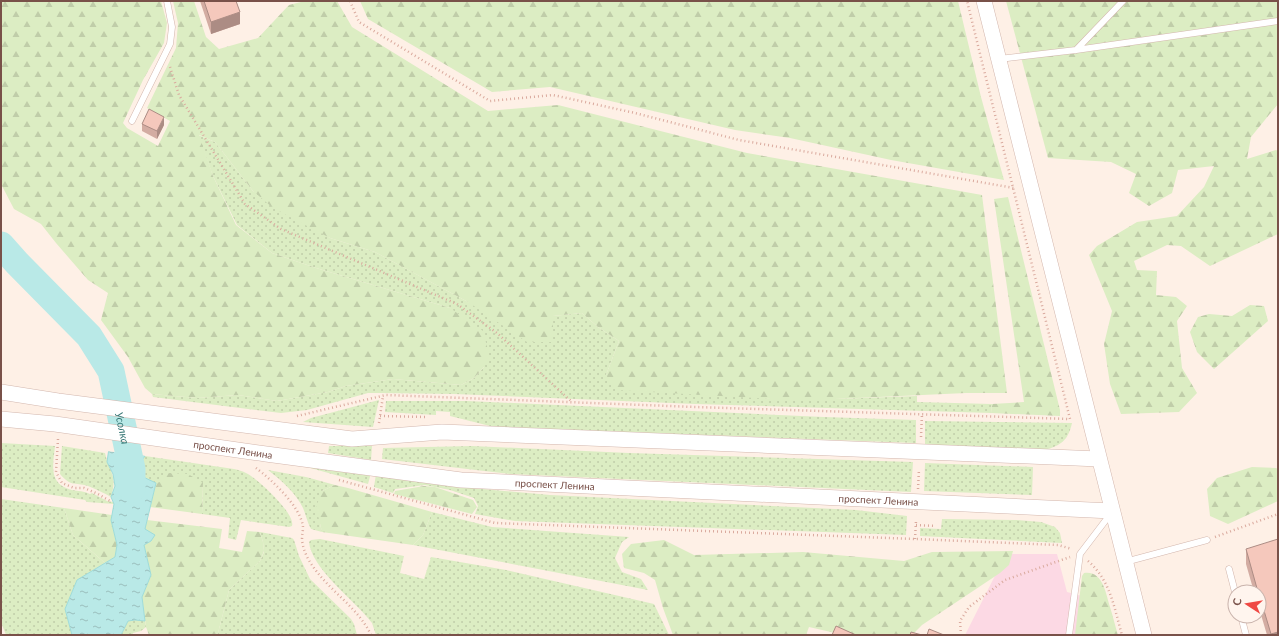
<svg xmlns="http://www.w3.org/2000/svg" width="1279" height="636" font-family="Lato,sans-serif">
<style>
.medical{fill:#fcd9e4}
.grass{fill:url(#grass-dots)}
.forest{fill:url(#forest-firs)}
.water{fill:url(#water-ripples);stroke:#9edcd9}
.pier{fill:#fef0e6}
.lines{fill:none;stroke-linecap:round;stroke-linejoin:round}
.river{stroke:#b9e9e7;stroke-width:27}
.service-casing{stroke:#d3b7ae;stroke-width:7}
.tertiary-casing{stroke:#d3b7ae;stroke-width:16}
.path{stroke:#daaa9e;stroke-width:2.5;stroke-dasharray:1 3;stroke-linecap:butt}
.service{stroke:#fff;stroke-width:6}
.tertiary{stroke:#fff;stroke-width:15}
.wall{fill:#d3aca2}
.shaded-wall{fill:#ac8c84}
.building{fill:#f5c8bc;stroke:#ac8c84}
.labels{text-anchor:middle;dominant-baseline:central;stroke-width:4;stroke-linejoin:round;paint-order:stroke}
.street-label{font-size:10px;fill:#795149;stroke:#fff5ee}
.water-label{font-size:11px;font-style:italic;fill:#387876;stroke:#fff5ee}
</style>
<defs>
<pattern id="grass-dots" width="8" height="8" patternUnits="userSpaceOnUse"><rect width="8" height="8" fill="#dcedc3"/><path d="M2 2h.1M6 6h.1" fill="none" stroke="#c0cda9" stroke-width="1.8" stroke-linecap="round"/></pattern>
<pattern id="forest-firs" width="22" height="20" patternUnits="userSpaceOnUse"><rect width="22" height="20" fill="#dcedc3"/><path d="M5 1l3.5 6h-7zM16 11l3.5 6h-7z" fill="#c0cda9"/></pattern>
<pattern id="water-ripples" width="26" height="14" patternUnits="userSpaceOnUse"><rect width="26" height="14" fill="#b9e9e7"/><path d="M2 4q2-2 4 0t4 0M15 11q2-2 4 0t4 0" fill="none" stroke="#9bbfbd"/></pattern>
</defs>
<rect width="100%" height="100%" fill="#fef0e6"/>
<!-- medical -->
<path class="medical" d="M 1006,554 L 1057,554 L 1067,592 L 1082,596 L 1093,635 L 965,635 Z"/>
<!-- grass -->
<path class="grass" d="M 198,135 L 215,142 L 253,191 L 330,238 L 375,252 L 468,302 L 553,316 L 582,313 L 598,327 L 619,341 L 606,375 L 771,399 L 835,399 L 917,396 L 917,402 L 992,404 L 991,413 L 695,404 L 454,394 L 380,393 L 368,393 L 307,410 L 281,413 L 153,397 L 152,394 L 197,398 L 238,395 L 277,401 L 328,392 L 346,386 L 393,379 L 461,385 L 474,378 L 484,367 L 450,308 L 316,268 L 272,253 L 237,225 L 213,176 Z
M 379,400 L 373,427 L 303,422 L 311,418 Z
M 386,401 L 467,401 L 824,417 L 916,420 L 916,443 L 494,427 L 450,416 L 450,412 L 436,411 L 436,415 L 385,412 Z
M 925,421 L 1072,423 C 1068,441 1061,445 1045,450 L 925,445 Z
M 1,443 L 55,446 C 53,465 48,484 72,490 C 78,491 84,491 90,494 L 92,493 L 107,501 L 113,502 L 114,504 L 87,502 L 85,500 L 1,487 Z
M 62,446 L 105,453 C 109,472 118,475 111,497 C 104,493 96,489 88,486 C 74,482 71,487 60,474 Z
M 329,446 L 372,446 L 371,460 L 328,453 Z
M 472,446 L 629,453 L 913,462 L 911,492 L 511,474 L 382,459 L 383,448 Z
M 145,456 L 234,469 C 238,470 243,471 246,473 C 257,478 296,514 292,526 L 289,527 L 241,520 L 236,540 L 228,538 L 230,518 L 202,514 L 203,483 L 156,483 L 139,475 L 140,463 Z
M 925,463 L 1033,467 L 1032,495 L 924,491 Z
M 296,464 L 371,473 L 368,484 Z
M 268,470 L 306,477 L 335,485 L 322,491 L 320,524 L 322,532 L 311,529 C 307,522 306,515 303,508 C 296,493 281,480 268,470 Z
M 376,474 L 471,488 L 550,495 L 856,510 L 907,516 L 906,535 L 515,521 L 475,514 L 478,506 L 474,498 L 450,490 L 425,485 L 395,489 L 393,493 L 374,487 Z
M 1,499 L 64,508 L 73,535 L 105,563 L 77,580 L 65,609 L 72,635 L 6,635 L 1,622 Z
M 432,512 L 492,527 L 629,537 L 622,542 L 615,558 L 622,572 L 641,579 L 648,590 L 413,545 L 423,535 Z
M 942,519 L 1017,520 L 1041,522 L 1055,527 L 1060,533 L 1062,543 L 920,536 L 920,528 L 941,529 Z
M 260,532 L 292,538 L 294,540 L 299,556 L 310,579 L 351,619 L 354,624 L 357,635 L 216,635 L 218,633 L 229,590 L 260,561 L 264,552 L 263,542 Z
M 320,539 L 404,556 L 400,573 L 424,579 L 431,557 L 506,570 L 654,604 L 669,635 L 376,635 L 372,623 L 367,617 C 351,598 311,567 309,542 L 311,540 Z
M 135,620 L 145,621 L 146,627 L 141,631 L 133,633 L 132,635 L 121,635 L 128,621 Z"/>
<!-- forest -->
<path class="forest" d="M 1,1 L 161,1 L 167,23 L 164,43 L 143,80 L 123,123 L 127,128 L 158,146 L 170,121 L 147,108 L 176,48 L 178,23 L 173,1 L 194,1 L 206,37 L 219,49 L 258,38 L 289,5 L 305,1 L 337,1 L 352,27 L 488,111 L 558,105 L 747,153 L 982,195 L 1007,393 L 966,393 L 835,399 L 771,399 L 617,390 L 606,375 L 619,341 L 598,327 L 582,313 L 553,316 L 553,342 L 527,342 L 468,302 L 412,272 L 375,252 L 330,238 L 273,208 L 253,191 L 215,142 L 199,135 L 213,176 L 236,225 L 272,253 L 316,268 L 450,308 L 483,331 L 489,354 L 484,367 L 474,378 L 461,385 L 393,379 L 346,386 L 328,392 L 277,401 L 238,395 L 197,398 L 152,394 L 145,388 L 128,357 L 101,320 L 108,293 L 88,280 L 56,243 L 41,224 L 14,209 L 1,184 Z
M 360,1 L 958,1 L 981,97 L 1004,180 L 891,160 L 790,138 L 735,130 L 550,87 L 492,92 L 368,19 Z
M 1006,1 L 1278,1 L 1278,104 L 1251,137 L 1247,159 L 1276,150 L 1278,151 L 1278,234 L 1210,266 L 1181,246 L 1167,245 L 1134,261 L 1137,270 L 1157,271 L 1156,295 L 1176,297 L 1187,306 L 1177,321 L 1182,368 L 1197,393 L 1179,412 L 1121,414 L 1110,384 L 1104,344 L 1112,311 L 1089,255 L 1097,246 L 1137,222 L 1177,216 L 1204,187 L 1214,166 L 1178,170 L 1172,193 L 1149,206 L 1129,193 L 1136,174 L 1111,162 L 1048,158 Z
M 1008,197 L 1060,410 L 1060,416 L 991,413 L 992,404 L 1024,402 L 994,199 Z
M 1250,305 L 1264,306 L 1268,321 L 1214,369 L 1197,352 L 1190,332 L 1198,317 L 1209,314 L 1232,316 Z
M 1252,467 L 1276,468 L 1278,469 L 1278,501 L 1228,524 L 1210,516 L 1207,489 L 1217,478 Z
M 165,473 L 188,474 L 203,483 L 202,514 L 150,507 L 156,483 L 160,482 Z
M 335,485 L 348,488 L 432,512 L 423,535 L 413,545 L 322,532 L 316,507 L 322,491 Z
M 424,486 L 435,487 L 473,500 L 477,507 L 472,514 L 394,494 L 395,491 Z
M 64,508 L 112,515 L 111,520 L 117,545 L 115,557 L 105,563 L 73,535 Z
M 147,520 L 222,529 L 219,548 L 242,552 L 247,531 L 260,532 L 263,542 L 264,551 L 260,561 L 229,590 L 218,633 L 216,635 L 149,635 L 146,627 L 142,597 L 151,575 L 144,545 L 151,541 L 145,529 Z
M 664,540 L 694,555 L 803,552 L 904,561 L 932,552 L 1013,551 L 1009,565 L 1000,573 L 922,625 L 912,635 L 844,635 L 809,627 L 806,635 L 673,635 L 663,608 L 655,580 L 644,573 L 624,568 L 622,554 L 631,544 Z
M 1084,573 C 1103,570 1106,594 1110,607 C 1113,616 1115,626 1118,635 L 1075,635 L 1082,576 Z"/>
<!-- water -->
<path class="water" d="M 109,448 L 145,456 L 140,463 L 139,475 L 156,483 L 145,529 L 155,535 L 151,541 L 144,545 L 151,575 L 142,597 L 145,621 L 135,620 L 128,621 L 121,635 L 72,635 L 65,609 L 77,580 L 115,557 L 117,545 L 111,520 L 114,504 L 111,497 L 115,486 L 113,474 L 107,462 Z"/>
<!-- pier -->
<path class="pier" d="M 109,446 L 146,454 L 147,456 L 106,451 L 107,447 Z"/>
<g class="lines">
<!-- river -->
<path class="river" id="s1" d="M 1,245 L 17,263 L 89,336 L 111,371 L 132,469 L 132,489"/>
<!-- service casing -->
<g class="service-casing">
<path id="service" d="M 1076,50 L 1123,1
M 999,59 L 1076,50 L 1278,21
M 132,121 L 170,44 L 172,27 L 167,1
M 1125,562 L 1207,540
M 1229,569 L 1235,592
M 1241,616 L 1246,635
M 1069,635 L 1080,554 L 1112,512"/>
</g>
<!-- tertiary casing -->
<g class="tertiary-casing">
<g id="tertiary">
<path d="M 984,1 L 1144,635"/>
<path d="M 1,392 L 58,401 L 352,439 L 442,432 L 1099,459"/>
<path id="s2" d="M 1,419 L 55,424 L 266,454 L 461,480 L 1112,511"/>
</g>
</g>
<!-- path -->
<path class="path" d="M 350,1 L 359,22 L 490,101 L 553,95 L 635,113 L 739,140 L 1014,188
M 170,67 L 179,95 L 245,204 L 281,229 L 457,304 L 497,333 L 572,402
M 297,416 L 386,395 L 695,407 L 1070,419 L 967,1
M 380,416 L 426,417
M 379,423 L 383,396
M 921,437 L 922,414
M 58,439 L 56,472 L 62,483 L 74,488 L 84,488 L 96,493 L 110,501
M 256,468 C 272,480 301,507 303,527 C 303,531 302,535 302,540 C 303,549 307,558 312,565 C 329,591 358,607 371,635
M 339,480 L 495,523 L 915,539 L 1058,545 L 1072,549
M 918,489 L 919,469
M 916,525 L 936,526
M 1215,537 L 1278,514
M 915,539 L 916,521
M 1088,561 C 1111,581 1114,608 1122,635
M 961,635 L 960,621 L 969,607 L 1005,580 L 1070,557"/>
<!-- service -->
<use href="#service" class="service"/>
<!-- tertiary -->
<use href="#tertiary" class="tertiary"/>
</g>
<!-- wall -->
<path class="wall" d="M 200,1 L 236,1 L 240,24 L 211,34 Z
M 142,124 L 164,125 L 157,139 L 142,131 Z
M 1246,549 L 1278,635 L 1267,635 L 1259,608 L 1259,592 L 1254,592 L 1246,564 Z"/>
<!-- shaded-wall -->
<path class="shaded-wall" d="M 240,12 L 240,24 L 211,34 L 211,22 Z
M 164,117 L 164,125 L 157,139 L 157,131 Z
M 1278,632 L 1278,635 L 1271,635 L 1271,634 Z"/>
<!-- building -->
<path class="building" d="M 204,1 L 236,1 L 240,12 L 211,22 Z
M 149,109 L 164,117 L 157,131 L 142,124 Z
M 1278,539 L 1278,632 L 1271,634 L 1259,594 L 1259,592 L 1258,592 L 1246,549 Z
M 836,626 L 856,635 L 832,635 Z
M 929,629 L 944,635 L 927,635 Z
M 911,632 L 922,635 L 910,635 Z"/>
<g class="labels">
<!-- street labels -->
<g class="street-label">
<text stroke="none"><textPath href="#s2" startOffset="234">проспект Ленина</textPath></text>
<text stroke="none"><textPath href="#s2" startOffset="558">проспект Ленина</textPath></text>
<text stroke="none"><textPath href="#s2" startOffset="882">проспект Ленина</textPath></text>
</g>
<!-- water labels -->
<g class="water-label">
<text stroke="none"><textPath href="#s1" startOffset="226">Усолка</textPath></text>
</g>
</g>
<!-- border -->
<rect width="1279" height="636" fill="none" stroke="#795149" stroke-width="4"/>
<!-- north arrow -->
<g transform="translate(1247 604) rotate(282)"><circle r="19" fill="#fff5ee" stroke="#c9b3ac"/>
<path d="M0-3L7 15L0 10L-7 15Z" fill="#ef4944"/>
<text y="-6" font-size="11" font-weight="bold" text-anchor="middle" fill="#795149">С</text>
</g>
</svg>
